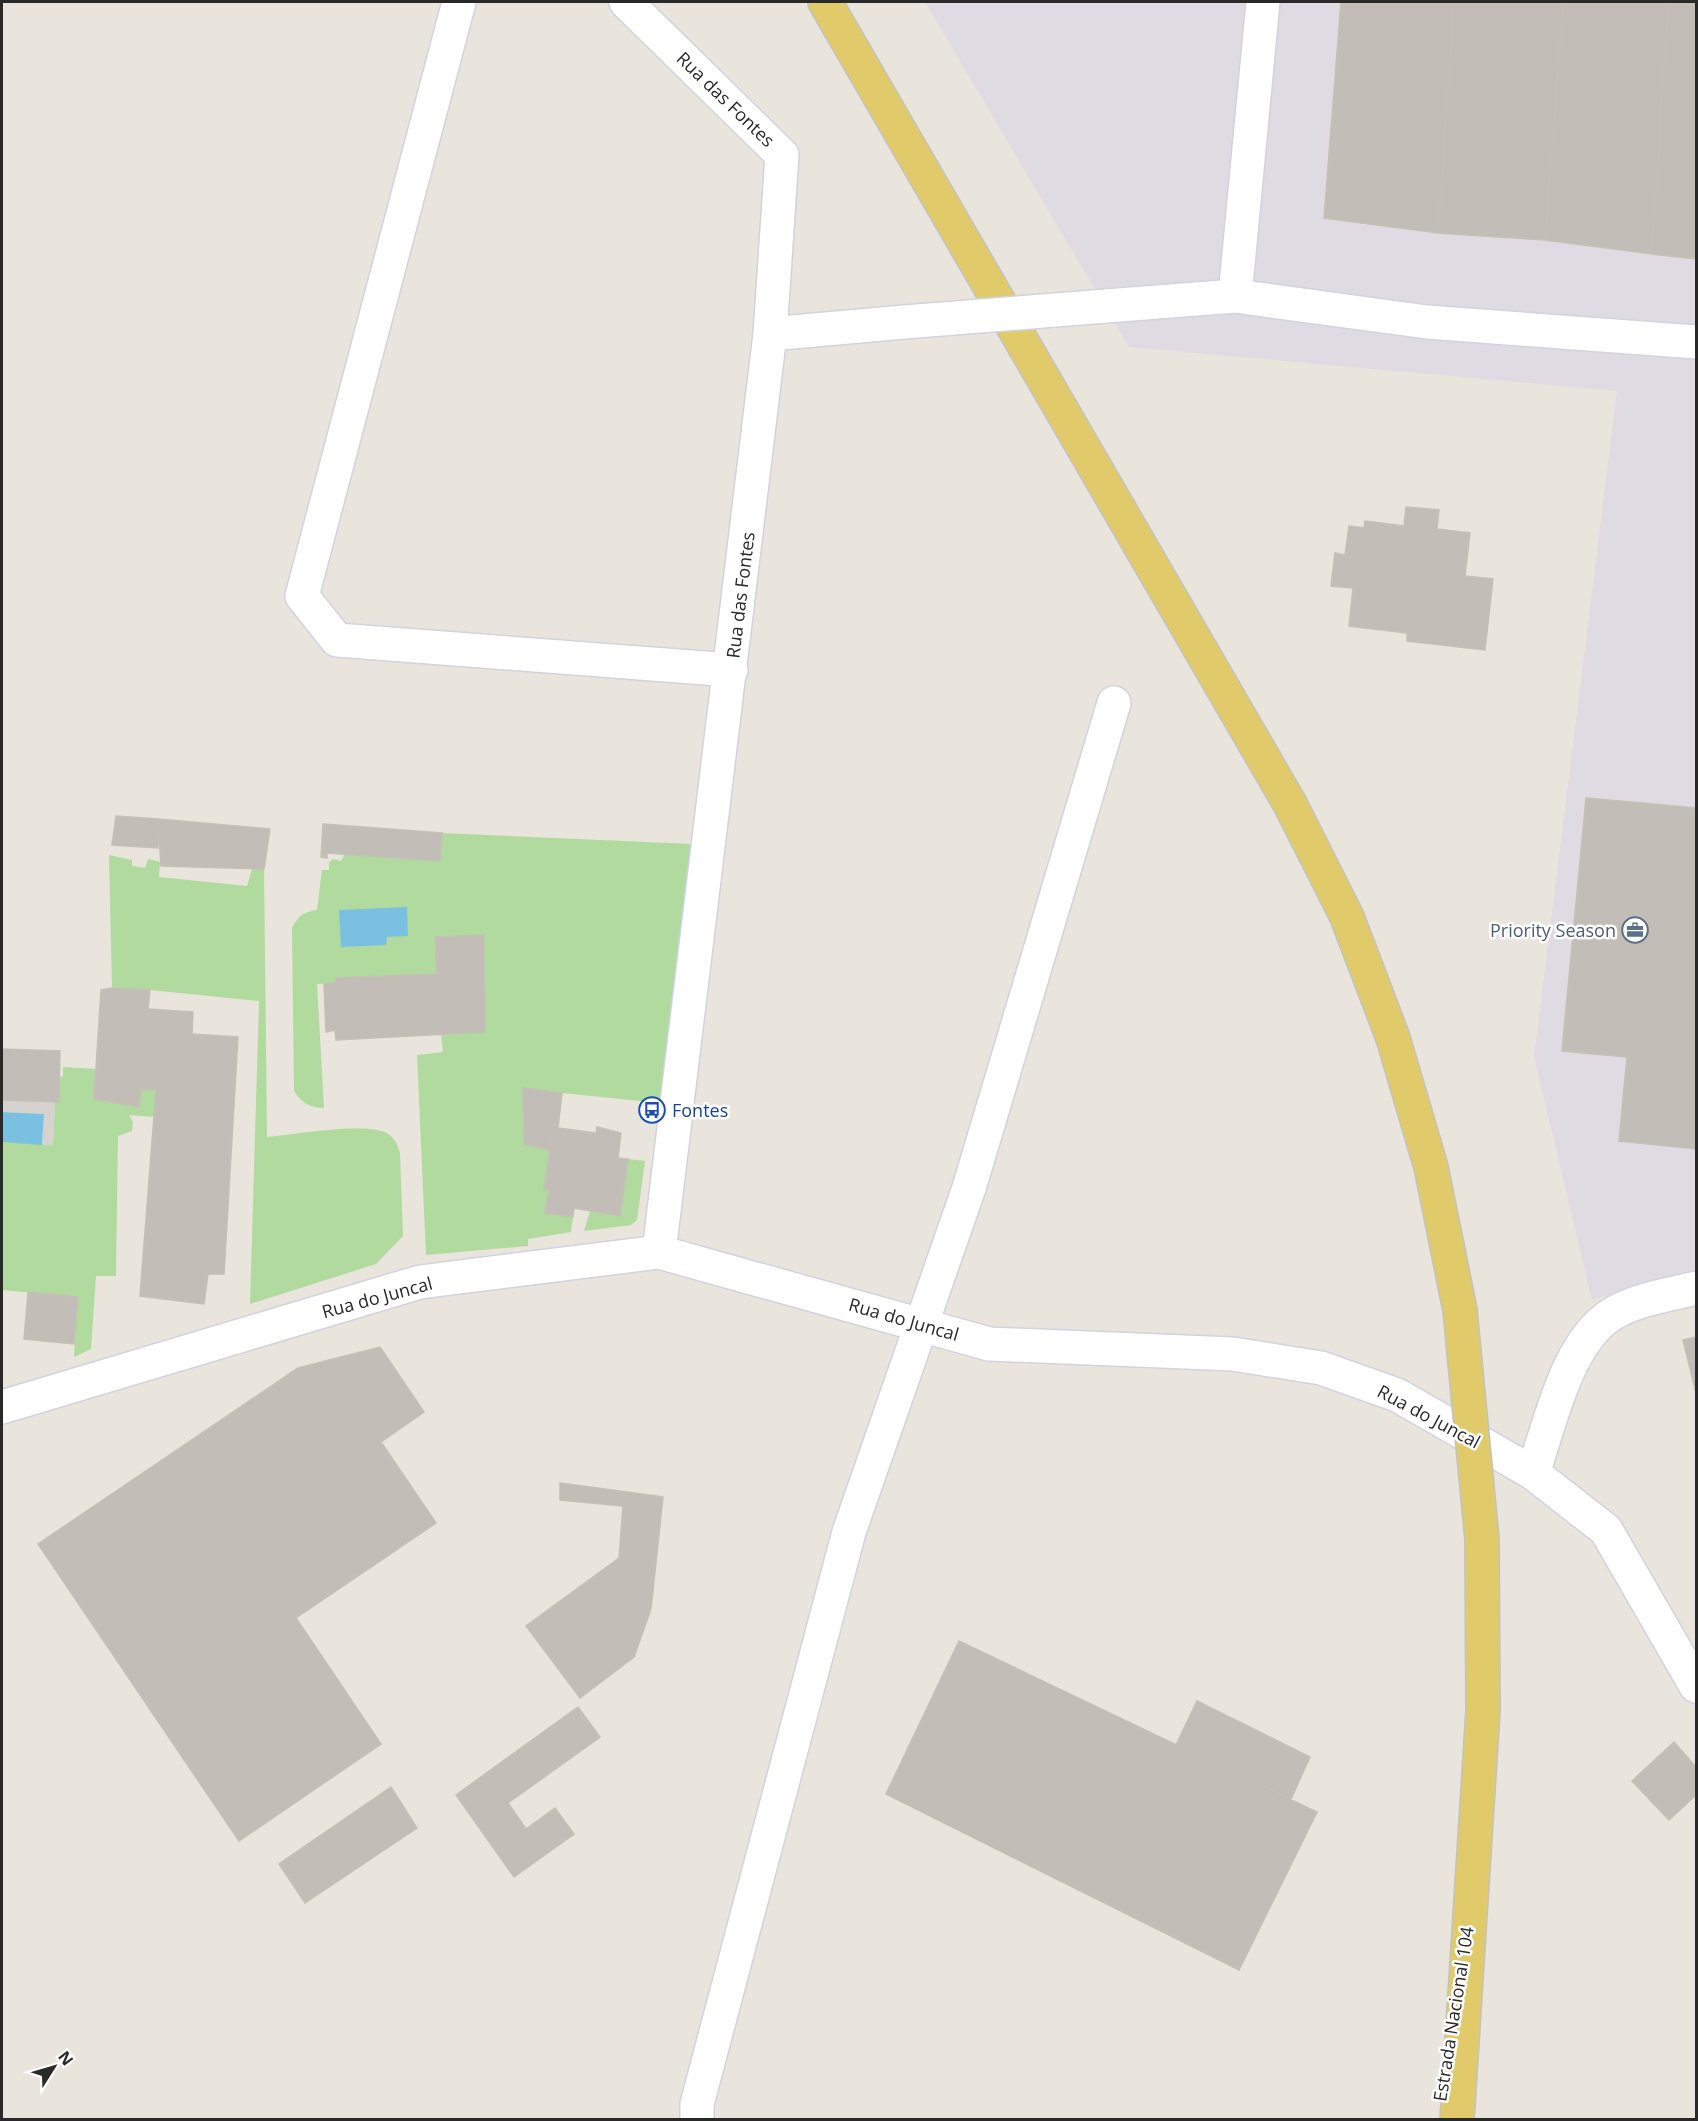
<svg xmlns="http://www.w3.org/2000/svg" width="1698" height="2121" font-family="'Open Sans',sans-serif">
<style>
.industrial{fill:#dedce2}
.green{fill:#b0da9e;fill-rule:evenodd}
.plaza{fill:#d6d3ce}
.water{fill:#7ac1e1}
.building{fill:#c2beb7;stroke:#c4c0b6;stroke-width:1.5}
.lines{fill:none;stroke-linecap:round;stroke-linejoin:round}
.street-casing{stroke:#d1d3e0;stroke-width:36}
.secondary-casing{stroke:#d1d3e0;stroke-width:36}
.primary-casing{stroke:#c3c3c3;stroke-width:36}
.street{stroke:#fff;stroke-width:33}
.secondary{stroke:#fff;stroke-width:33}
.primary{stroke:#e1ca6a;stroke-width:33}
.secondary-bridge-casing{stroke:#d1d3e0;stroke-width:36;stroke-linecap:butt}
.primary-bridge-casing{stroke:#c3c3c3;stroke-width:36;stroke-linecap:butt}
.secondary-bridge{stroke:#fff;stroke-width:33}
.primary-bridge{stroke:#e1ca6a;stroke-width:33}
.labels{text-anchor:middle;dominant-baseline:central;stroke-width:5;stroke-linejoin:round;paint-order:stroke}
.street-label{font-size:18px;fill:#292929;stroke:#fff}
.service-label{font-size:18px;fill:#4e5e75;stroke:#fff;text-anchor:end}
.transit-label{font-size:18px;fill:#164399;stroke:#fff;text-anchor:start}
</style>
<rect width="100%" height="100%" fill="#e9e4dc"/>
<!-- industrial -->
<path class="industrial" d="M 925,2 L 1696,2 L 1696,1270 L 1592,1300 L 1534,1057 L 1617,391 L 1129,347 Z"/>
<!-- green -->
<path class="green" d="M 442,833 L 692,844 L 660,1103 L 523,1089 L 524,1144 L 549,1150 L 544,1189 L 549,1190 L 545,1213 L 573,1217 L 571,1232 L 528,1239 L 528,1246 L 426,1255 L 417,1055 L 443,1052 L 441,1034 L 485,1032 L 484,935 L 437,974 L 337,978 L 336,983 L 317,984 L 324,1108 C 309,1107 303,1104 294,1091 L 292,928 C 298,916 303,912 317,910 L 322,870 L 329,870 L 329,862 L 333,859 L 341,861 L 345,854 L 440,861 ZM 339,910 L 408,935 L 386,937 L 386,945 Z
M 109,855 L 132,860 L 132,866 L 145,868 L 148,859 L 160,862 L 159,877 L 247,886 L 252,869 L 264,869 L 267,1137 C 291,1135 370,1121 388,1134 C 395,1138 398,1146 400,1153 L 403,1236 L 376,1264 L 250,1304 L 259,1001 L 150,990 L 112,988 Z
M 63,1067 L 96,1069 L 94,1099 L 139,1107 L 141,1089 L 156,1090 L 155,1117 L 129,1115 L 133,1122 L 132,1131 L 118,1136 L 116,1276 L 96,1276 L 91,1349 L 74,1357 L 77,1297 L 2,1290 L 2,1142 L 53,1144 L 55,1102 L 59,1102 L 59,1078 L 63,1076 Z
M 628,1159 L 645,1161 L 637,1220 L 631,1225 L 584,1231 L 590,1211 L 620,1215 Z"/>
<!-- plaza -->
<path class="plaza" d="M 2,1100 L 55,1102 L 53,1145 L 42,1145 L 44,1114 L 2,1112 Z"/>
<!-- water -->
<path class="water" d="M 407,907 L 408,936 L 387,937 L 386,945 L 341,947 L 339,910 Z
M 2,1112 L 44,1114 L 42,1145 L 2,1142 Z"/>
<!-- building -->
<path class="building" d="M 1341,2 L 1454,2 L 1438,233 L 1324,218 Z
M 1454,2 L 1563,2 L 1545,240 L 1438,233 Z
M 1563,2 L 1668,2 L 1652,254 L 1545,240 Z
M 1668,2 L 1696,2 L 1696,259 L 1652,254 Z
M 1406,507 L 1439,510 L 1437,529 L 1470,533 L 1465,576 L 1493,579 L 1485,650 L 1407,641 L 1407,633 L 1349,626 L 1353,588 L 1331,586 L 1335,553 L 1345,555 L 1349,526 L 1364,528 L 1365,521 L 1404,526 Z
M 1586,798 L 1696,808 L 1696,1149 L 1619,1141 L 1627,1057 L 1562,1051 Z
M 116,816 L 158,819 L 158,848 L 112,845 Z
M 158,819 L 270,829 L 264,869 L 161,866 Z
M 323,824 L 442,833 L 440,861 L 327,853 L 327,858 L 321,857 Z
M 484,935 L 485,1032 L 336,1040 L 335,1030 L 326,1032 L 324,984 L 336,983 L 336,978 L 437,974 L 435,937 Z
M 112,988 L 150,990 L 148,1009 L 193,1012 L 192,1034 L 238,1037 L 224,1274 L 208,1274 L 204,1304 L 140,1296 L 156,1090 L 141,1089 L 139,1107 L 94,1099 L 101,990 Z
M 2,1049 L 60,1051 L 59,1102 L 2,1100 Z
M 523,1088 L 562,1093 L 558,1128 L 552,1133 L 549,1150 L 524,1144 Z
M 597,1127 L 621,1133 L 618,1158 L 628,1159 L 620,1216 L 574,1208 L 573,1217 L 545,1213 L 549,1190 L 544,1190 L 552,1133 L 558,1128 L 596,1133 Z
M 28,1292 L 78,1297 L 74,1344 L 24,1339 Z
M 1696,1337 L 1696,1393 L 1683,1340 Z
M 380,1347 L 424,1412 L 381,1442 L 436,1523 L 296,1618 L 381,1744 L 239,1841 L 38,1544 L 298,1368 Z
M 560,1483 L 663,1497 L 651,1609 L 634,1657 L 580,1698 L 526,1626 L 619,1558 L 623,1506 L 560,1500 Z
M 959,1641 L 1317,1812 L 1239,1970 L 886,1794 Z
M 1197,1701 L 1310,1757 L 1291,1799 L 1176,1745 Z
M 578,1707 L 600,1737 L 508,1803 L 526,1829 L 555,1808 L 574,1834 L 514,1877 L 456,1795 Z
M 1674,1742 L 1696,1767 L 1696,1795 L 1669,1820 L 1632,1781 Z
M 391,1787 L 417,1828 L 305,1903 L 279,1864 Z"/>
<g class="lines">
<!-- street casing -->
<g class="street-casing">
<path id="street" d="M 459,2 L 302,596 L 337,640 L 731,670
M 1235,296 L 1263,2
M 659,1252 L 770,334
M 2,1407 L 420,1282 L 659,1252 L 989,1344 L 1233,1354 L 1321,1368 L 1397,1395 L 1533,1473 L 1606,1530 L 1696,1686
M 1533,1473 C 1550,1424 1567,1340 1614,1313 C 1638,1299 1669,1295 1696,1288
M 697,2120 L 697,2104 L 849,1532 L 969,1188 L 1114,703"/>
</g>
<!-- secondary casing -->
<g class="secondary-casing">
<path id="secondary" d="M 626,2 L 782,155 L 770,334 L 904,322
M 1106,306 L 1235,296 L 1427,322 L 1696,342"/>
</g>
<!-- primary casing -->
<g class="primary-casing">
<path id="primary" d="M 825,2 L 1290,804 L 1347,917 L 1393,1038 L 1431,1167 L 1460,1310
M 1457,2120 L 1483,1711 L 1482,1539"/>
</g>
<!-- street -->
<use href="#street" class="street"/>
<!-- secondary -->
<use href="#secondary" class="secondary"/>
<!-- primary -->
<use href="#primary" class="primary"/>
<!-- secondary-bridge casing -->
<g class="secondary-bridge-casing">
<path id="secondary-bridge" d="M 904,322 L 1106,306"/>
</g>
<!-- primary-bridge casing -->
<g class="primary-bridge-casing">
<path id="primary-bridge" d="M 1460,1310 L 1482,1539"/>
</g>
<!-- secondary-bridge -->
<use href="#secondary-bridge" class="secondary-bridge"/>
<!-- primary-bridge -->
<use href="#primary-bridge" class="primary-bridge"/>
</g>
<!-- icons -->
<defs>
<g id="office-ring" transform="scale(1.35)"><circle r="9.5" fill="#fff" stroke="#5c6f8a" stroke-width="1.5"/><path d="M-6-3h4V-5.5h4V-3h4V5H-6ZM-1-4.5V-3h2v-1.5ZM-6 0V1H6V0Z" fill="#5c6f8a"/></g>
<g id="bus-ring" transform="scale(1.35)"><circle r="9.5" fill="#fff" stroke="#1a4fb4" stroke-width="1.5"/><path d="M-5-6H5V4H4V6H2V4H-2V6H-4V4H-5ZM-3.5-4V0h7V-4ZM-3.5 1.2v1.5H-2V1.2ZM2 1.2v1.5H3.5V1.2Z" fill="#1a4fb4"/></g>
</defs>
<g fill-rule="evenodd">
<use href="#office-ring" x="1635" y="930"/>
<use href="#bus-ring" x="652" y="1110"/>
</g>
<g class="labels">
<!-- street labels -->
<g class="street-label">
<text transform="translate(726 99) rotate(44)">Rua das Fontes</text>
<text transform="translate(740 595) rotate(-83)">Rua das Fontes</text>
<text transform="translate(377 1297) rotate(-15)">Rua do Juncal</text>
<text transform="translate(904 1319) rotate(16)">Rua do Juncal</text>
<text transform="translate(1429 1416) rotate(28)">Rua do Juncal</text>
<text transform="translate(1453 2014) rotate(-81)">Estrada Nacional 104</text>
</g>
<!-- service labels -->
<g class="service-label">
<text x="1616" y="930">Priority Season</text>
</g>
<!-- transit labels -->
<g class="transit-label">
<text x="672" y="1110">Fontes</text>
</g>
</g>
<!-- border -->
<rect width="1698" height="2121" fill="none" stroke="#292929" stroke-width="6"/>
<!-- north arrow -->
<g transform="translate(54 2067) rotate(53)" stroke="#ffffff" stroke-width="4.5" paint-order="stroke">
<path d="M0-4.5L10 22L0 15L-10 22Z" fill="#292929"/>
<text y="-9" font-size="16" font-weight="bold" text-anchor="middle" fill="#292929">N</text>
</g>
</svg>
